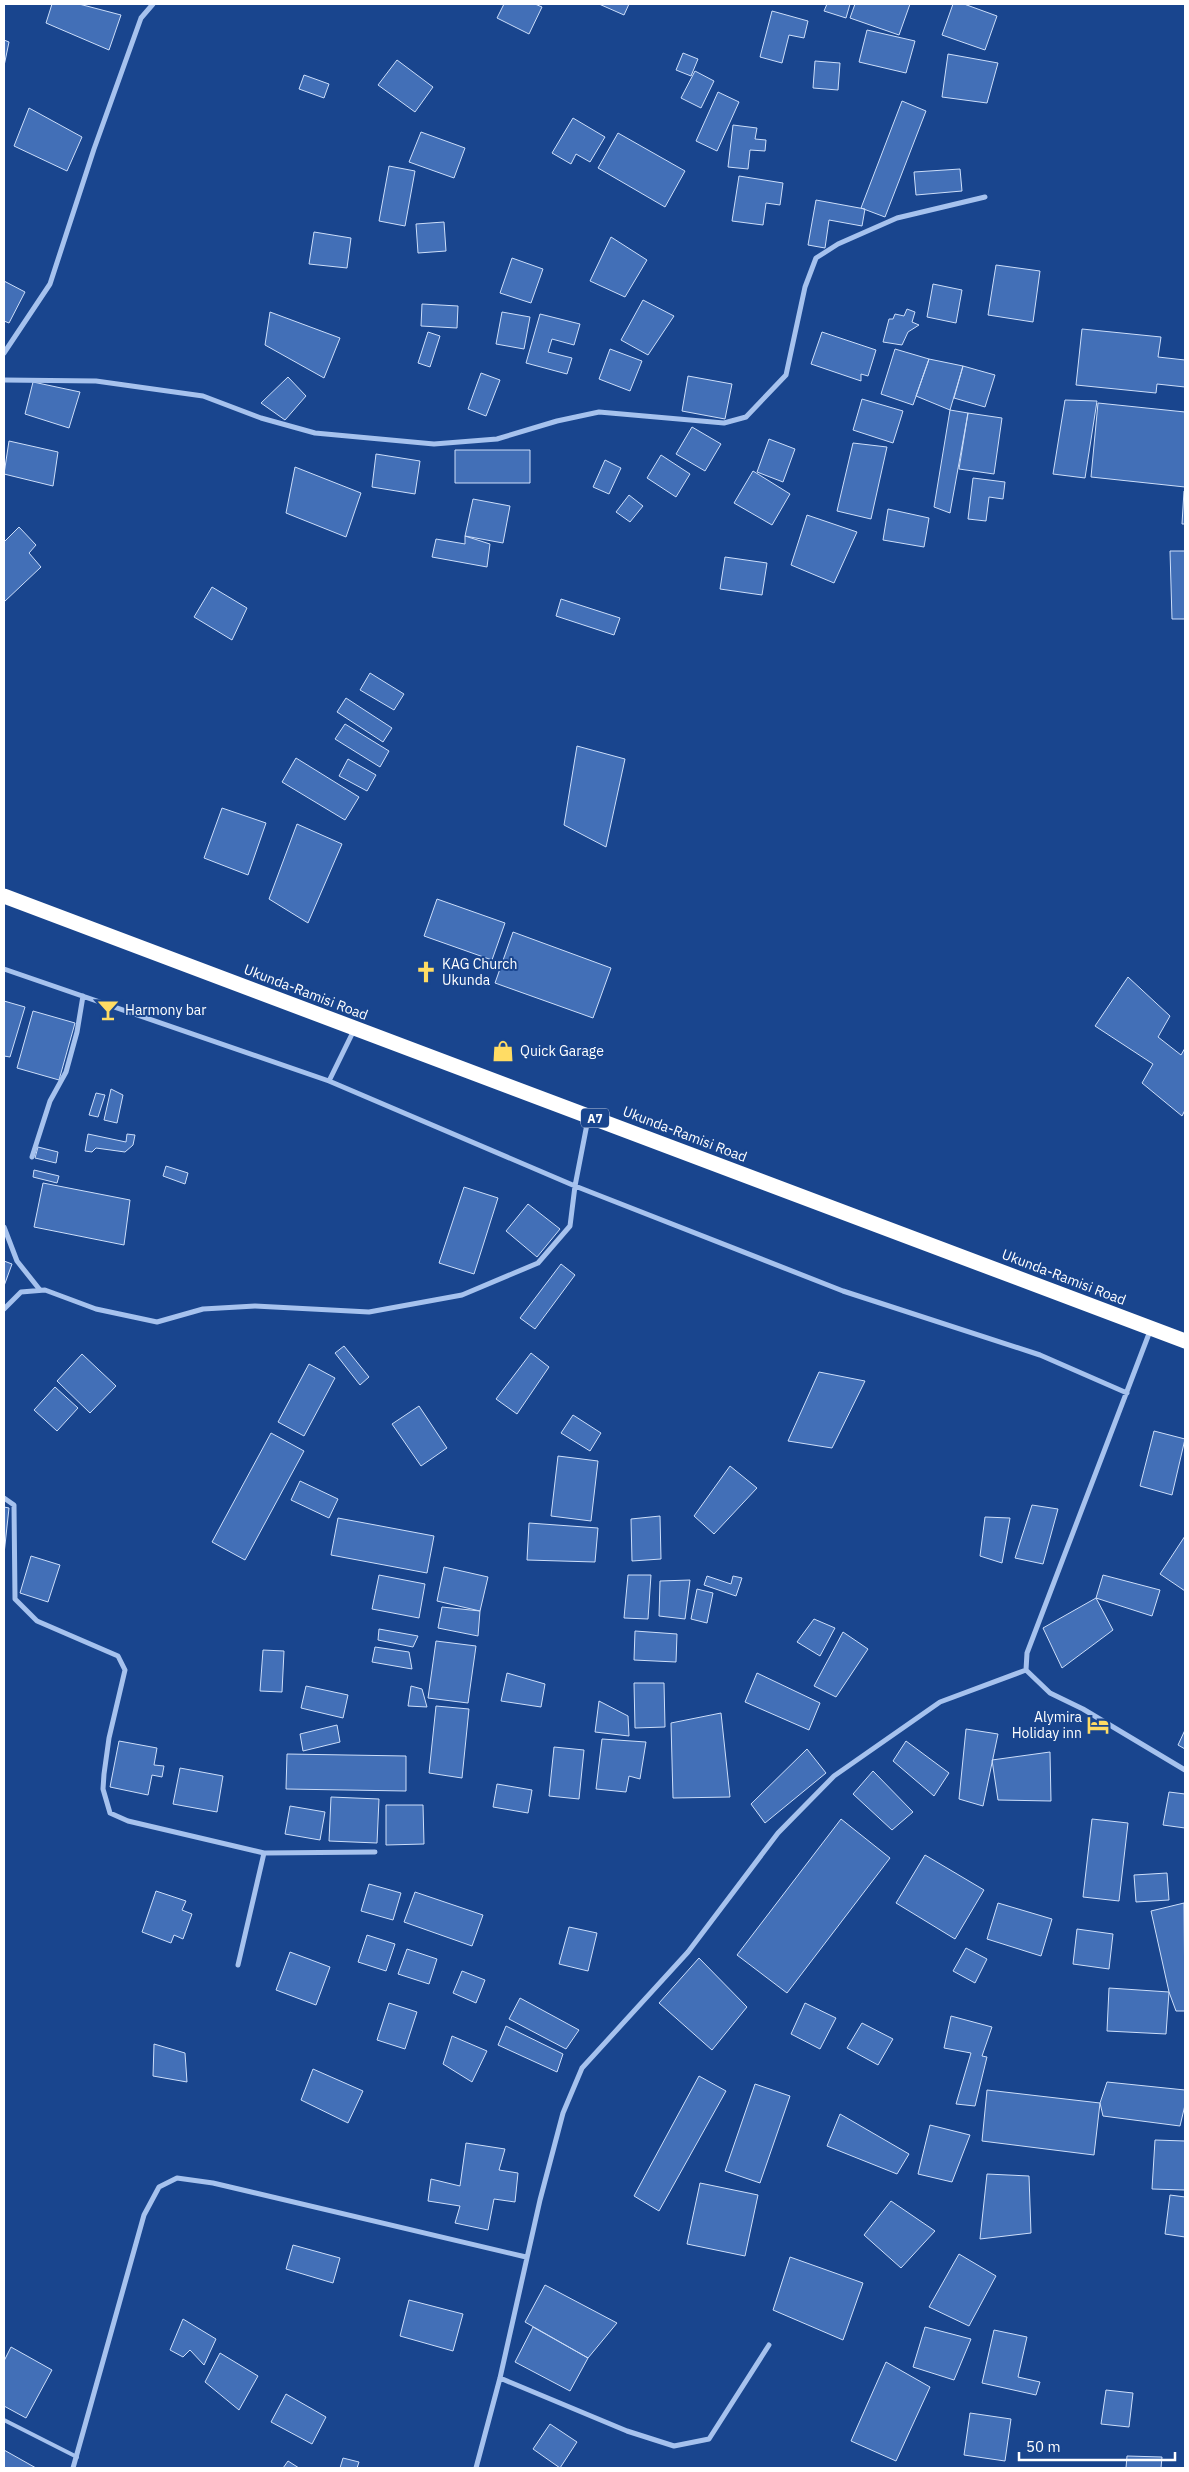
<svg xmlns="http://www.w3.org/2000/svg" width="1189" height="2472" font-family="'IBM Plex Sans',sans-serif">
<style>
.building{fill:#426fb7;stroke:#ccdefa}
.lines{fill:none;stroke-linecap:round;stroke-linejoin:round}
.lane{stroke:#a6c2ee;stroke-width:4}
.street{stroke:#a6c2ee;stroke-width:5}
.highway{stroke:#fff;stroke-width:15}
.labels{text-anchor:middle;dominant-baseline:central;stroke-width:4;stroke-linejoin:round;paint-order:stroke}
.shield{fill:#19458e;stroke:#bac7dd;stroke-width:1}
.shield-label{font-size:12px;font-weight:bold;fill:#fff}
.poi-label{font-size:14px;fill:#fff;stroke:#19458e;text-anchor:start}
.street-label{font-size:14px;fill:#fff;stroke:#19458e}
</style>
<rect width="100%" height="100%" fill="#19458e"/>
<!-- building -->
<path class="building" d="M 52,4 L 79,4 L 121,15 L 109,50 L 46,23 Z
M 504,4 L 535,4 L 542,7 L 529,34 L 497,18 Z
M 599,4 L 629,4 L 624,15 Z
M 827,4 L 850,4 L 846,18 L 824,11 Z
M 855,4 L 910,4 L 899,35 L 850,18 Z
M 953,4 L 964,4 L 997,16 L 985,50 L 942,35 Z
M 772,11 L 808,21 L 804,38 L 789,35 L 782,63 L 760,57 Z
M 867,30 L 915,41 L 906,73 L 859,62 Z
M 4,40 L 9,42 L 4,66 Z
M 683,53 L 698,59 L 691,76 L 676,70 Z
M 948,54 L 998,63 L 987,103 L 942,97 Z
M 397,60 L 433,87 L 415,112 L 378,85 Z
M 815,61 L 840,63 L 838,90 L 813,88 Z
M 695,71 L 714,81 L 701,108 L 681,98 Z
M 304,75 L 329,84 L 324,98 L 299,89 Z
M 718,92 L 739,102 L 717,151 L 696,141 Z
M 902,101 L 926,111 L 885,217 L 861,208 Z
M 29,108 L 82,137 L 67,171 L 14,146 Z
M 573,118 L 605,137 L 590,162 L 576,154 L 571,164 L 552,153 Z
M 733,125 L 757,128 L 755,139 L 766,140 L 765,151 L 750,150 L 748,169 L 728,167 Z
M 421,132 L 465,148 L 454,178 L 409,162 Z
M 618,133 L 685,171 L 665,207 L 598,168 Z
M 389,166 L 415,171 L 405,226 L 379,221 Z
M 960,169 L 962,191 L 916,195 L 914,172 Z
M 739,176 L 783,183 L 780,205 L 766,203 L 763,225 L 732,221 Z
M 816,200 L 865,209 L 862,226 L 829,220 L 825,248 L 808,245 Z
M 444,222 L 446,251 L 418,253 L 416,224 Z
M 314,232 L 351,238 L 347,268 L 309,264 Z
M 611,237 L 647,260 L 625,297 L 590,281 Z
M 512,258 L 543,269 L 531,303 L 500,293 Z
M 996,265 L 1040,271 L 1033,322 L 988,315 Z
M 4,281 L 25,292 L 9,323 L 4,321 Z
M 933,284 L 962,290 L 956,323 L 927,317 Z
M 643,300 L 674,316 L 648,355 L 621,340 Z
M 422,304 L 458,306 L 457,328 L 421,326 Z
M 907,309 L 915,312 L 912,322 L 919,325 L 908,332 L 902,345 L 883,342 L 889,319 L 893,319 L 895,314 L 904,316 Z
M 270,312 L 340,338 L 324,378 L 265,345 Z
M 502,312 L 530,317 L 524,349 L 496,344 Z
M 540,314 L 580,324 L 574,345 L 552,339 L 548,352 L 572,358 L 567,374 L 526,363 Z
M 1082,329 L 1161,337 L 1158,357 L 1185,360 L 1185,387 L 1157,384 L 1156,393 L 1076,385 Z
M 428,332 L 440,336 L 430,367 L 418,363 Z
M 822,332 L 876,350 L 868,376 L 861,374 L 861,381 L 811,364 Z
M 610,349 L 642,361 L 630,391 L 599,379 Z
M 895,349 L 929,359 L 913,405 L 881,394 Z
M 929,359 L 963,366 L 950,410 L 916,396 Z
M 963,366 L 995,375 L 985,407 L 954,398 Z
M 481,373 L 500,380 L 486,416 L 468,409 Z
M 688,376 L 732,384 L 725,419 L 682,411 Z
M 288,377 L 306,396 L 285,420 L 261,403 Z
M 33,382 L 80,392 L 69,428 L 25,414 Z
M 862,399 L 903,411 L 893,443 L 853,430 Z
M 1065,400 L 1097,401 L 1085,478 L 1053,474 Z
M 1098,403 L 1185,412 L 1185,487 L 1091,477 Z
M 950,410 L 968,413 L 950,513 L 934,507 Z
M 968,413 L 1002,418 L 994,474 L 959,469 Z
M 692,427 L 721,444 L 705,471 L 676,454 Z
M 769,439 L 795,449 L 783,482 L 757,472 Z
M 9,441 L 58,452 L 53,486 L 4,474 Z
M 853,443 L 887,447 L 871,519 L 837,511 Z
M 455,450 L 530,450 L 530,483 L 455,483 Z
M 376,454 L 420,461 L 415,494 L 372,487 Z
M 661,455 L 690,474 L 676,497 L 647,478 Z
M 605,460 L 621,468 L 609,494 L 593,487 Z
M 295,467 L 361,493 L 346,537 L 286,513 Z
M 753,471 L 790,494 L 772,525 L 734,503 Z
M 973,478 L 1005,482 L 1003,499 L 989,497 L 986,521 L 968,519 Z
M 1184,491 L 1185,491 L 1185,524 L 1182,524 Z
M 629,495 L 643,506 L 630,522 L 616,512 Z
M 473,499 L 510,506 L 503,543 L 465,536 Z
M 888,509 L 929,518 L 924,547 L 883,540 Z
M 807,515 L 857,532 L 834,583 L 791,565 Z
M 19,527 L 36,545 L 29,553 L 41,567 L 4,602 L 4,542 Z
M 465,536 L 490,544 L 487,567 L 432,557 L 436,539 L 465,544 Z
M 1170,551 L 1185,551 L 1185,619 L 1172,619 Z
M 725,557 L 767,563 L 762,595 L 720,589 Z
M 212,587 L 247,608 L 232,640 L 194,617 Z
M 561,599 L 620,618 L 614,635 L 556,616 Z
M 370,673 L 404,694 L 394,710 L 360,690 Z
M 346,698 L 392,728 L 383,742 L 337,712 Z
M 345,724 L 389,751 L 380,767 L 335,739 Z
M 577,746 L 625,759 L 606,847 L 564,825 Z
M 296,758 L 359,797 L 345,820 L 282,782 Z
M 348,759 L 376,775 L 367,791 L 339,776 Z
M 222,808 L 266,823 L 248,875 L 204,858 Z
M 297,824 L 342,844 L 308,923 L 269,899 Z
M 437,899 L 505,923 L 492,960 L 424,936 Z
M 513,932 L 611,968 L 593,1018 L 495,983 Z
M 1128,977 L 1170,1016 L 1158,1037 L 1181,1055 L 1185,1048 L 1185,1110 L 1182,1116 L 1142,1083 L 1153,1064 L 1095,1026 Z
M 4,1001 L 25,1007 L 10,1057 L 4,1056 Z
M 33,1011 L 75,1023 L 59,1080 L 17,1068 Z
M 111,1089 L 123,1095 L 117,1123 L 104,1120 Z
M 96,1093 L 105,1095 L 98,1117 L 89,1115 Z
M 88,1134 L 126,1142 L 127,1134 L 135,1135 L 133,1145 L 125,1152 L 96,1148 L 92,1152 L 85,1151 Z
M 38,1147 L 58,1152 L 56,1163 L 35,1158 Z
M 166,1166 L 188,1173 L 185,1184 L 163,1176 Z
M 34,1170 L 59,1176 L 57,1183 L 33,1177 Z
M 43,1183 L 130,1200 L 124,1245 L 34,1227 Z
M 464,1187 L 498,1198 L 474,1274 L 439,1263 Z
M 528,1204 L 560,1229 L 537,1257 L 506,1231 Z
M 4,1261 L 12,1264 L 4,1286 Z
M 561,1264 L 575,1275 L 535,1329 L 520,1318 Z
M 344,1346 L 369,1377 L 360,1385 L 335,1353 Z
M 531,1353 L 549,1367 L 517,1414 L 496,1399 Z
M 82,1354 L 116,1386 L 90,1413 L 57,1381 Z
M 309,1364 L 335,1378 L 304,1436 L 278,1422 Z
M 819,1372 L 865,1381 L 832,1448 L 788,1441 Z
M 55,1387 L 78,1408 L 57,1431 L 34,1410 Z
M 419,1406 L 447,1448 L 421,1466 L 392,1424 Z
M 573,1415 L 601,1433 L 590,1451 L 561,1433 Z
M 1154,1431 L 1185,1439 L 1172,1495 L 1140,1486 Z
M 271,1433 L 304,1451 L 245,1560 L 212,1542 Z
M 558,1456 L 598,1461 L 591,1521 L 551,1516 Z
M 730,1466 L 757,1488 L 714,1534 L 694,1516 Z
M 300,1481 L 338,1499 L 329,1518 L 291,1500 Z
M 1032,1505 L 1058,1509 L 1043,1564 L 1015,1558 Z
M 4,1507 L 9,1508 L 4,1554 Z
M 660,1516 L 661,1559 L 632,1561 L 631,1519 Z
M 985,1517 L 1010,1518 L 1002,1563 L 980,1556 Z
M 338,1518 L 434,1536 L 427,1573 L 331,1555 Z
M 529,1523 L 598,1528 L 595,1562 L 527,1560 Z
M 1185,1536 L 1185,1591 L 1160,1574 Z
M 31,1556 L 60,1565 L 48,1602 L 20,1593 Z
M 444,1567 L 488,1577 L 480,1611 L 437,1601 Z
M 379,1575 L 425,1584 L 419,1618 L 372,1609 Z
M 628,1575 L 651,1575 L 648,1619 L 624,1618 Z
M 1103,1575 L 1160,1590 L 1152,1616 L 1096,1598 Z
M 707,1576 L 731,1584 L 733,1576 L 742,1578 L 736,1596 L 704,1585 Z
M 690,1580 L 685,1619 L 659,1616 L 660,1581 Z
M 697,1589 L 713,1593 L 707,1623 L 691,1619 Z
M 1096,1598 L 1113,1630 L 1062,1668 L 1043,1628 Z
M 442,1607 L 480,1611 L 478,1636 L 438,1628 Z
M 814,1619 L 835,1628 L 820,1656 L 797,1642 Z
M 379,1629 L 418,1636 L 413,1647 L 378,1640 Z
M 635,1631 L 677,1634 L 676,1662 L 634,1660 Z
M 843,1632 L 868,1649 L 836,1697 L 814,1686 Z
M 436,1641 L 476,1646 L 468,1703 L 428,1698 Z
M 375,1647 L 409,1652 L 412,1669 L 372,1662 Z
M 263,1650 L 284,1651 L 282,1692 L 260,1691 Z
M 507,1673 L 545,1684 L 541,1707 L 501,1701 Z
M 757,1673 L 820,1703 L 809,1730 L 745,1702 Z
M 634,1683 L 664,1683 L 665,1727 L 635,1728 Z
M 306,1686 L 348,1695 L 343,1718 L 301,1708 Z
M 411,1686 L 422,1689 L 427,1707 L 408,1706 Z
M 599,1701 L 628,1716 L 629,1736 L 595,1732 Z
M 436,1706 L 469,1709 L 462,1778 L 429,1773 Z
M 721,1713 L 730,1797 L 673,1798 L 671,1723 Z
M 337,1725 L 340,1742 L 303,1751 L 300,1734 Z
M 966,1729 L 998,1734 L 983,1806 L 959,1799 Z
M 1185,1730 L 1185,1749 L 1178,1745 Z
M 602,1739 L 646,1742 L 640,1779 L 629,1776 L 626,1792 L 596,1789 Z
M 119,1741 L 157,1748 L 154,1765 L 164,1766 L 162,1777 L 152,1775 L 148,1795 L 110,1787 Z
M 906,1741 L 949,1773 L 934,1796 L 893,1761 Z
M 554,1747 L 584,1750 L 579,1799 L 549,1796 Z
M 807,1749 L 826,1773 L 765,1823 L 751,1804 Z
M 1050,1752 L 1051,1801 L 998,1800 L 992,1760 Z
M 287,1754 L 406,1756 L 406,1791 L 286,1789 Z
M 180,1768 L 223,1776 L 217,1812 L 173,1804 Z
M 873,1771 L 913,1812 L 892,1830 L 853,1794 Z
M 497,1784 L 532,1790 L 528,1813 L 493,1807 Z
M 1169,1792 L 1185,1794 L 1185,1828 L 1163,1825 Z
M 331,1797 L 379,1799 L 377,1843 L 329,1841 Z
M 386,1805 L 423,1805 L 424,1844 L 386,1845 Z
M 290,1806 L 325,1812 L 320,1840 L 285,1834 Z
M 841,1819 L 890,1858 L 787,1993 L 737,1955 Z
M 1092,1819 L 1128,1823 L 1119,1901 L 1083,1897 Z
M 925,1855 L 984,1890 L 955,1939 L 896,1903 Z
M 1167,1873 L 1169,1900 L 1136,1902 L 1134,1875 Z
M 369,1884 L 401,1893 L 393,1920 L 361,1911 Z
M 156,1891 L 186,1901 L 182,1910 L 192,1914 L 183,1939 L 174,1935 L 171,1943 L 142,1932 Z
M 415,1892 L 483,1915 L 472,1946 L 404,1922 Z
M 998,1903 L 1052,1919 L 1041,1956 L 987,1939 Z
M 1184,1903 L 1185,2011 L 1176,2011 L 1169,1992 L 1151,1911 Z
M 569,1927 L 597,1933 L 588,1971 L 559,1964 Z
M 1077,1929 L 1113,1934 L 1109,1969 L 1073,1964 Z
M 367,1935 L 395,1944 L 386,1971 L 358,1962 Z
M 966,1948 L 987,1959 L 975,1983 L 953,1971 Z
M 407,1949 L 437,1959 L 429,1984 L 398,1974 Z
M 290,1952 L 330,1967 L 316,2005 L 276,1990 Z
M 699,1958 L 747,2007 L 712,2050 L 659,2003 Z
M 462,1971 L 485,1980 L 476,2003 L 453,1993 Z
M 1109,1988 L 1169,1992 L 1166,2034 L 1107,2031 Z
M 520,1998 L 579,2030 L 566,2049 L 509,2019 Z
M 389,2003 L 417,2012 L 405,2049 L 377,2040 Z
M 805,2003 L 836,2018 L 820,2049 L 791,2034 Z
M 951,2016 L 992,2027 L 982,2056 L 987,2057 L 975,2106 L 956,2104 L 971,2053 L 944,2048 Z
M 862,2023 L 893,2039 L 878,2065 L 847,2048 Z
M 506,2026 L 563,2054 L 557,2072 L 498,2045 Z
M 452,2036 L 487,2051 L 472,2082 L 443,2064 Z
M 154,2044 L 185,2053 L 187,2082 L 153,2076 Z
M 313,2069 L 363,2091 L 348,2123 L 301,2100 Z
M 699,2076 L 726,2091 L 659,2211 L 634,2196 Z
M 1107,2082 L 1185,2090 L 1185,2105 L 1180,2126 L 1103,2116 L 1100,2103 Z
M 755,2084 L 790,2096 L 760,2183 L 725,2171 Z
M 987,2090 L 1100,2103 L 1094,2155 L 982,2141 Z
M 840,2114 L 909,2154 L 897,2174 L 827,2146 Z
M 930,2125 L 970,2135 L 952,2182 L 918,2174 Z
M 1155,2140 L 1185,2141 L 1185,2190 L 1152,2189 Z
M 466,2143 L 505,2149 L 499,2170 L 518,2173 L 515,2202 L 494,2199 L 488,2230 L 455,2223 L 460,2206 L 428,2201 L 431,2179 L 460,2186 Z
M 987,2174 L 1029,2176 L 1031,2233 L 980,2239 Z
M 700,2183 L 758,2195 L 745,2256 L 687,2244 Z
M 1170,2195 L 1185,2197 L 1185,2237 L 1165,2234 Z
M 891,2201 L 935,2231 L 901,2268 L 864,2235 Z
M 293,2245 L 340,2258 L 333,2283 L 286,2269 Z
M 959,2254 L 996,2276 L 969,2326 L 929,2307 Z
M 790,2257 L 863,2283 L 843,2340 L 773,2310 Z
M 545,2285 L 617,2323 L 588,2358 L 525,2322 Z
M 409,2300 L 463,2314 L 453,2351 L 400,2336 Z
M 183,2319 L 216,2339 L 204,2365 L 190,2350 L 183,2357 L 170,2350 Z
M 533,2327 L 588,2358 L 570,2391 L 515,2362 Z
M 925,2327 L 971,2339 L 954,2380 L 913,2367 Z
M 994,2330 L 1027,2337 L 1018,2377 L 1040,2382 L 1036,2395 L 982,2383 Z
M 11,2347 L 52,2370 L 26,2418 L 4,2406 L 4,2361 Z
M 220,2353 L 258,2376 L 239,2410 L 205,2382 Z
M 886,2362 L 930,2387 L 896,2461 L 851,2441 Z
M 1106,2390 L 1133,2393 L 1129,2427 L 1101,2424 Z
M 286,2394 L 326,2417 L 312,2444 L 271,2422 Z
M 970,2413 L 1011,2419 L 1005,2461 L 964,2455 Z
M 550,2424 L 577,2442 L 560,2468 L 533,2449 Z
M 4,2450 L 36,2468 L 4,2468 Z
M 1127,2456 L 1162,2457 L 1161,2468 L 1126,2468 Z
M 343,2458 L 359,2462 L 357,2468 L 340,2468 Z
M 288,2461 L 299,2468 L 283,2468 Z"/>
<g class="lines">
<!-- lane -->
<path class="lane" d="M 4,2420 L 77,2457"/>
<!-- street -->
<path class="street" d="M 4,353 L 50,284 L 94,149 L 141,18 L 153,4
M 4,380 L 96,381 L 203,396 L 261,418 L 315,433 L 434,444 L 497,439 L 557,421 L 599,412 L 724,423 L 746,417 L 786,375 L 805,287 L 816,258 L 838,244 L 897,218 L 985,197
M 4,969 L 329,1081 L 575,1186 L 843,1291 L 1040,1355 L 1127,1393
M 329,1081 L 354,1030
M 32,1157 L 50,1101 L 66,1072 L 77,1032 L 83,996
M 4,1227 L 17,1261 L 40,1290
M 4,1309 L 21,1292 L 45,1290 L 96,1309 L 157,1322 L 203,1309 L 255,1306 L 369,1312 L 462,1295 L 538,1263 L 570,1226 L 575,1186 L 588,1119
M 1150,1331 L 1027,1653 L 1026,1670 L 1050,1693 L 1083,1709 L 1185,1770
M 4,1498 L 14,1505 L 15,1599 L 37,1621 L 118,1656 L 125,1670 L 109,1738 L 104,1774 L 103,1789 L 110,1813 L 128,1821 L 264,1853 L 238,1965
M 264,1853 L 375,1852
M 500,2378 L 627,2431 L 674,2446 L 709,2439 L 769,2345
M 73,2468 L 144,2215 L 159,2187 L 177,2178 L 213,2183 L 526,2257
M 476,2468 L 500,2378 L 540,2200 L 563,2113 L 582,2068 L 688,1952 L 778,1833 L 834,1776 L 940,1702 L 1026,1670"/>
<!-- highway -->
<path class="highway" d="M 4,896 L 1185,1341"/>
</g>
<!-- icons -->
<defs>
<g id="church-bare" transform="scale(1.725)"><path d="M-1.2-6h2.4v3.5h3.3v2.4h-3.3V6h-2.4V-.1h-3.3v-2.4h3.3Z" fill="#ffdc64" stroke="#19458e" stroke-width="2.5" paint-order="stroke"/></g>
<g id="bar-bare" transform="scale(1.725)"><path d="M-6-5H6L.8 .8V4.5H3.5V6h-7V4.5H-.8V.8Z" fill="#ffdc64" stroke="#19458e" stroke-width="2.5" paint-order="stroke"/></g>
<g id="shop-bare" transform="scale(1.725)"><path d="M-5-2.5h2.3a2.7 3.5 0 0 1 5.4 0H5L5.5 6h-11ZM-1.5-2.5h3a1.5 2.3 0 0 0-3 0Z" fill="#ffdc64" stroke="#19458e" stroke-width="2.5" paint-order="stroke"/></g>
<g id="hotel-bare" transform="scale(1.725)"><path d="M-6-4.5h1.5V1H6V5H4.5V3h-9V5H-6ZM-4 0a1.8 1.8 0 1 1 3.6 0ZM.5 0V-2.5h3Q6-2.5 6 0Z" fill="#ffdc64" stroke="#19458e" stroke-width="2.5" paint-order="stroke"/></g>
</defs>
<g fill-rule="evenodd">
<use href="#church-bare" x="426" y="972"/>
<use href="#bar-bare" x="108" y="1010"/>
<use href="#shop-bare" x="503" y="1051"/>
<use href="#hotel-bare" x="1098" y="1725"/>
</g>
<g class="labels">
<!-- shield labels -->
<rect class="shield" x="581" y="1108.5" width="28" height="19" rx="4"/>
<g class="shield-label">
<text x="595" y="1118">A7</text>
</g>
<!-- poi labels -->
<g class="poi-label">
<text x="442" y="964">KAG Church<tspan x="442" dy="16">Ukunda</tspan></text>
<text x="125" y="1010">Harmony bar</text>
<text x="520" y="1051">Quick Garage</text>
<text x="1082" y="1717" text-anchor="end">Alymira<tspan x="1082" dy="16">Holiday inn</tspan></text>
</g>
<!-- street labels -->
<g class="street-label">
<text transform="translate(306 992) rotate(21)">Ukunda-Ramisi Road</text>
<text transform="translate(685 1134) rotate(21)">Ukunda-Ramisi Road</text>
<text transform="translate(1064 1277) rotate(21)">Ukunda-Ramisi Road</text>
</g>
</g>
<!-- border -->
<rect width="1189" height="2472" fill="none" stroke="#ffffff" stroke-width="10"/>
<!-- scale -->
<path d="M1019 2452v8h156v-8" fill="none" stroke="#ffffff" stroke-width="2.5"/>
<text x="1026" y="2452" font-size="15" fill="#ffffff" stroke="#19458e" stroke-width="4" paint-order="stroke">50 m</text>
</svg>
